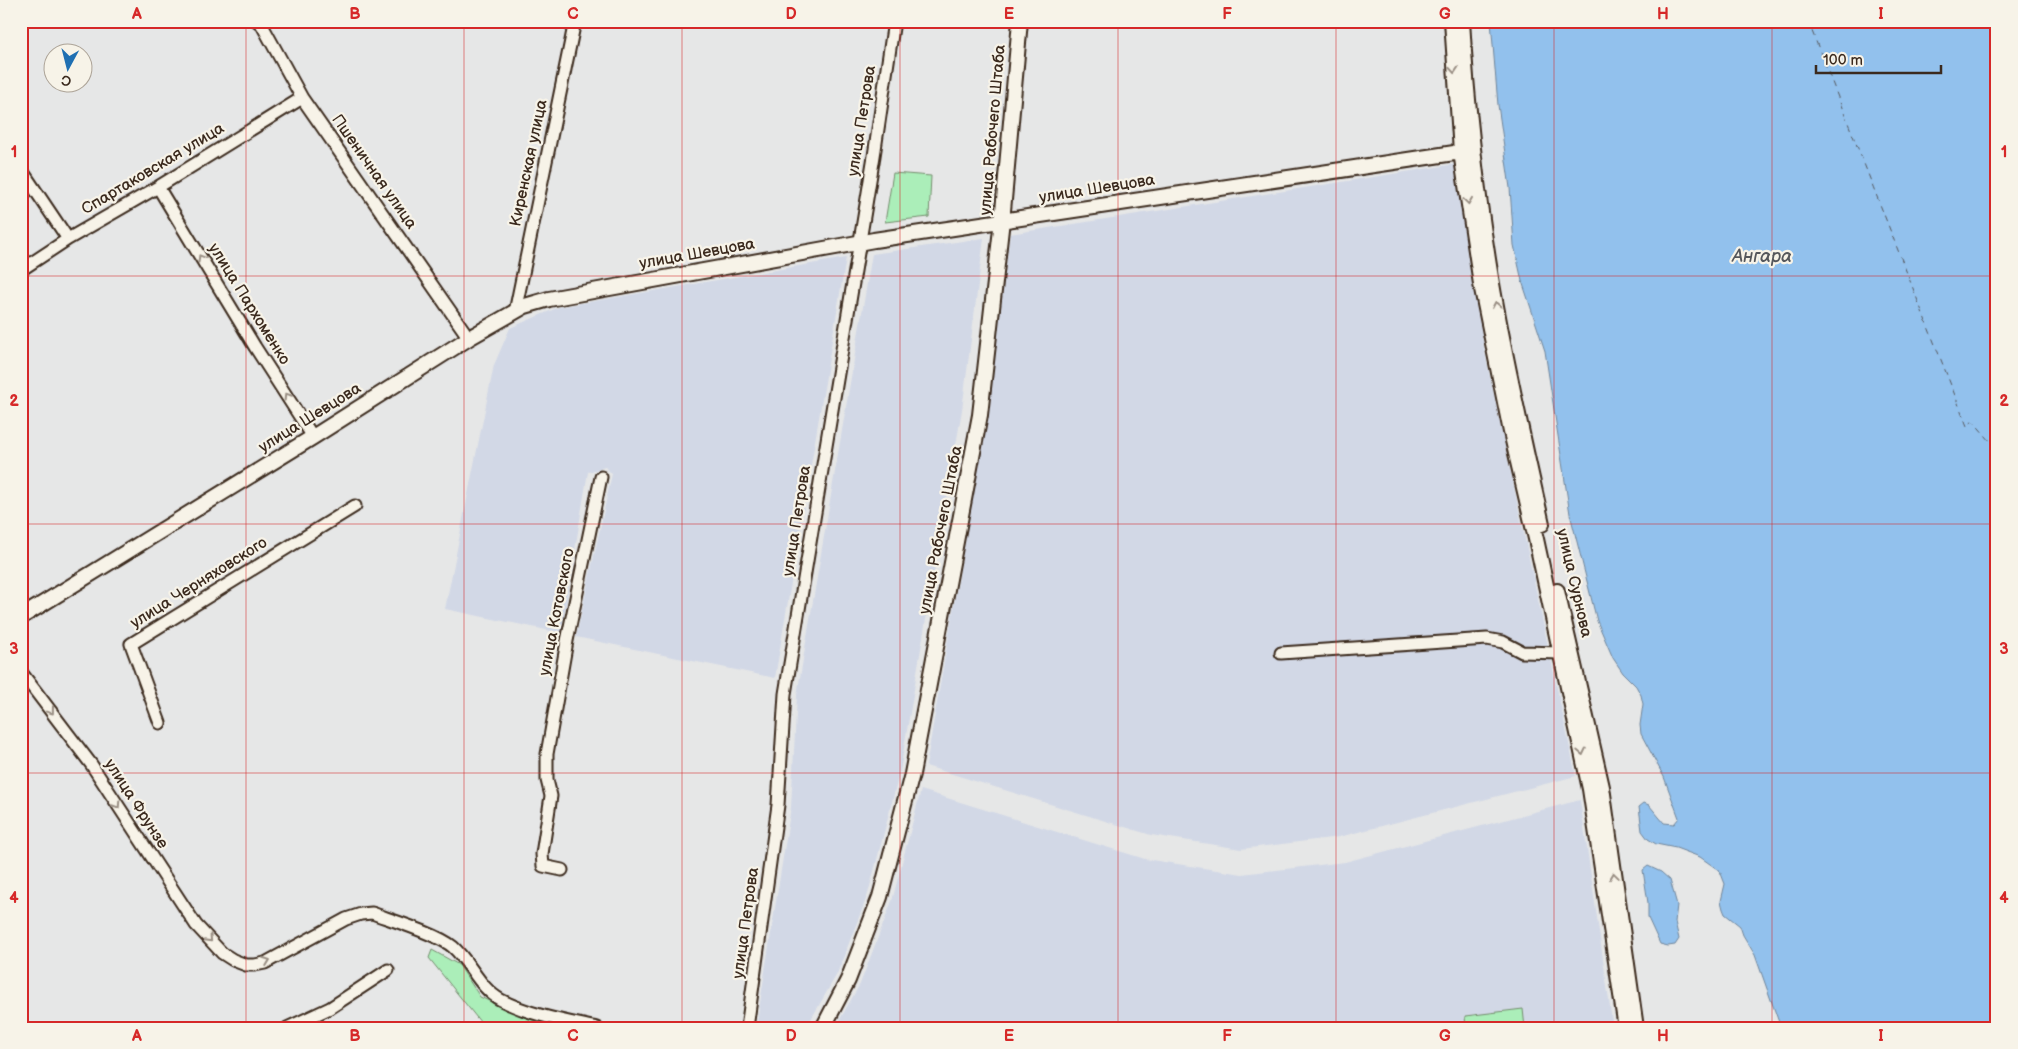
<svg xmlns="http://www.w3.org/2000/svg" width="2018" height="1049" font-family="'Balsamiq Sans',sans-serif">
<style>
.built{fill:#d2d8e6}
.green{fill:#abeeb9;stroke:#738c6c}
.water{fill:#92c1ed;stroke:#6f859a}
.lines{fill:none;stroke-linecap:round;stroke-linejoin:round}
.ferry{stroke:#55575c;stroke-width:1;stroke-dasharray:6 5;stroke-linecap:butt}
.minor-casing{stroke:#3b2a1e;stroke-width:15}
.major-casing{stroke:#3b2a1e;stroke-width:18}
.minor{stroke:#f7f3e8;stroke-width:11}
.major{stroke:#f7f3e8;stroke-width:14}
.oneway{stroke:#998e83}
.grid{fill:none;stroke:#d62828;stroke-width:1;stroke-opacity:0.55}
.labels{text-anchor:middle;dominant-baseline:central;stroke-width:4.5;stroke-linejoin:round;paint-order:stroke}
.street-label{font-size:16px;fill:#3b2a1e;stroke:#f7f3e8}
.water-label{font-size:18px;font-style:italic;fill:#55575c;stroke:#f7f3e8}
.neatline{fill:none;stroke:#d62828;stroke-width:2}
.grid-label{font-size:16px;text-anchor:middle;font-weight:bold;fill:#d62828}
</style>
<rect width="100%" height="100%" fill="#e6e7e7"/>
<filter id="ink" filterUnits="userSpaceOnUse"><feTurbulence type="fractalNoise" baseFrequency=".02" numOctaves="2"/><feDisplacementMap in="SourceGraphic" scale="10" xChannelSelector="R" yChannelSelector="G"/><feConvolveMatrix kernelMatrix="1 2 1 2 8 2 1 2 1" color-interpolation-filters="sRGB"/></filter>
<g filter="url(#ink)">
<!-- built -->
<path class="built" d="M 1456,164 L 1484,348 L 1576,776 L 1339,837 L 1241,849 L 1151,835 L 926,766 L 987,414 L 1010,234 Z
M 984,238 L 962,410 L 900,771 L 868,894 L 837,974 L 806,1028 L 756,1028 L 791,807 L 797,695 L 872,254 Z
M 846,258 L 775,678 L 576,637 L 612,474 L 605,467 L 588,472 L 561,633 L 445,609 L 494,365 L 510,328 L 559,307 Z
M 921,790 L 1145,859 L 1242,874 L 1345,862 L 1580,800 L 1613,1028 L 835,1028 L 860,984 L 892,901 Z"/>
<!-- green -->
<path class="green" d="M 893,173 L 931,176 L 929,217 L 885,222 Z
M 432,950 L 459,965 L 480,997 L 533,1020 L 569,1028 L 485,1028 L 429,958 Z
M 1523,1009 L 1525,1028 L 1466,1028 L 1465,1016 Z"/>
<!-- water -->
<path class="water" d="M 1491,21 L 1986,21 L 1997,38 L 1997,1028 L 1781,1028 L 1755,955 L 1743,935 L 1740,926 L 1725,914 L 1723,909 L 1721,901 L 1725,884 L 1720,871 L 1700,857 L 1676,848 L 1656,844 L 1648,839 L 1642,831 L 1639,807 L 1644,803 L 1649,805 L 1664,823 L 1674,824 L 1679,818 L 1664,777 L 1641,734 L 1640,725 L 1643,704 L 1641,695 L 1636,686 L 1623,673 L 1613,658 L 1597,621 L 1570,514 L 1545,351 L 1522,281 L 1514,245 L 1510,188 L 1498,105 Z
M 1648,866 L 1661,872 L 1670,880 L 1677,905 L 1675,922 L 1679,939 L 1675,945 L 1668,946 L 1660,944 L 1648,918 L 1648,903 L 1643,870 Z"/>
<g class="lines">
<!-- ferry -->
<path class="ferry" d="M 1808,21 L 1967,426 L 1973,421 L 1997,449"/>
<!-- minor casing -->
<g class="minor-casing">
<path id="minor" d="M 257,21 L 262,25 L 302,98 L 469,338
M 21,169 L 68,239
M 158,187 L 255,347 L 313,437
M 21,270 L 68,239 L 158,187 L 302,98
M 515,312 L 575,21
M 1281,653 L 1487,639 L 1503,642 L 1522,652 L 1561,653
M 21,672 L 91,764 L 196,925 L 222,953 L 233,960 L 246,965 L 255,965 L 265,963 L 346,919 L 361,914 L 372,913 C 391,920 438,934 453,947 C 471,963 479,988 501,1000 C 530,1015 565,1021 597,1028
M 160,723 L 131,644 L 355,506
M 562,870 L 543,866 L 542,854 L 551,796 L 547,780 L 547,754 L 567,641 L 601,477
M 287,1028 L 330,1008 L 388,970
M 747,1028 L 778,805 L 785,694 L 874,156 L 894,21"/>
</g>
<!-- major casing -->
<g class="major-casing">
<path id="major" d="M 1452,21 L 1461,152 L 1481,284 L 1511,432 L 1536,539 L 1590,789 L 1626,1028
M 1462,21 C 1467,107 1477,193 1491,278 C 1505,361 1524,442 1542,524
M 1557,591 L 1602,787 L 1636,1028
M 21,617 L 313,437 L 469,338 L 525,306 L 549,299 L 874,240 L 1461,152
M 823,1028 L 848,980 L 880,897 L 912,774 L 980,415 L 1003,211 L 1020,21"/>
</g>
<!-- minor -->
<use href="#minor" class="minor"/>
<!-- major -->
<use href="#major" class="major"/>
</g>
<!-- one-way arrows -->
<defs><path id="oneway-chevron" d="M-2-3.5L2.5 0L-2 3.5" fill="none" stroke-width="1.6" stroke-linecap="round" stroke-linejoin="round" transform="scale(1.25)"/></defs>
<g class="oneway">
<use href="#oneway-chevron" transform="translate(1454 70) rotate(86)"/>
<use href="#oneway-chevron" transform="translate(1468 201) rotate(82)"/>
<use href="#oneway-chevron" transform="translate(201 258) rotate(-121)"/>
<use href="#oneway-chevron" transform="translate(1496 305) rotate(-101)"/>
<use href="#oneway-chevron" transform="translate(287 396) rotate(-123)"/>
<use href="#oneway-chevron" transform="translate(51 711) rotate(53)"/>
<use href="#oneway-chevron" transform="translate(1582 752) rotate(78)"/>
<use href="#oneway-chevron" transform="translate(117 805) rotate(57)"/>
<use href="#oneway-chevron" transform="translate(1614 876) rotate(-98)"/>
<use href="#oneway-chevron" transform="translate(209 939) rotate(47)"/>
<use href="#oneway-chevron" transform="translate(267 961) rotate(-21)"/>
</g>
</g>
<!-- grid -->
<path class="grid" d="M 246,21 L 246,1028M 464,21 L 464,1028M 682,21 L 682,1028M 900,21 L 900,1028M 1118,21 L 1118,1028M 1336,21 L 1336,1028M 1554,21 L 1554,1028M 1772,21 L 1772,1028M 21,276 L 1997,276M 21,524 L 1997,524M 21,773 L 1997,773"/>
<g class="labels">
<!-- street labels -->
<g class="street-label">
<text transform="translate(862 121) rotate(-81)">улица Петрова</text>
<text transform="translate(993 130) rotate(-85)">улица Рабочего Штаба</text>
<text transform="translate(529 163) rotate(-78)">Киренская улица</text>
<text transform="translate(153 169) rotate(-31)">Спартаковская улица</text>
<text transform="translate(374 172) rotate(55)">Пшеничная улица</text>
<text transform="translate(1097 189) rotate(-9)">улица Шевцова</text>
<text transform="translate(697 254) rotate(-10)">улица Шевцова</text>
<text transform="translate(249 304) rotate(58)">улица Пархоменко</text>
<text transform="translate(310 418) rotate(-32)">улица Шевцова</text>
<text transform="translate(797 521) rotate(-81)">улица Петрова</text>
<text transform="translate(941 530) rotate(-79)">улица Рабочего Штаба</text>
<text transform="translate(199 583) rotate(-32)">улица Черняховского</text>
<text transform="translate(1574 583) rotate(77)">улица Сурнова</text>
<text transform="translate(557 612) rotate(-79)">улица Котовского</text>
<text transform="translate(136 804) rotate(57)">улица Фрунзе</text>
<text transform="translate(746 923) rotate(-82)">улица Петрова</text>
</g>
<!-- water labels -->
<g class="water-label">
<text x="1762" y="256">Ангара</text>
</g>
</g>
<!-- margin -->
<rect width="2018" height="1049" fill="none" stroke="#f7f3e8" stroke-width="55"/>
<!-- north arrow -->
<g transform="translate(68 68) rotate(187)"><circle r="24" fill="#f7f3e8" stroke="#aca397"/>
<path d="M0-4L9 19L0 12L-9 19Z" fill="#1f6fb2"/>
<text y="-8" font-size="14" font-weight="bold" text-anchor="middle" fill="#3b2a1e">С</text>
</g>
<!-- scale -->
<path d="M1816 65v8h125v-8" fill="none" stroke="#3b2a1e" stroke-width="2.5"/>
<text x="1823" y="65" font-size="15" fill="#3b2a1e" stroke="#f7f3e8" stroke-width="4" paint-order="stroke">100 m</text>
<rect x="28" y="28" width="1962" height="994" class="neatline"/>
<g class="grid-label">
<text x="137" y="19">A</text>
<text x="355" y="19">B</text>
<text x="573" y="19">C</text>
<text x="791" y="19">D</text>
<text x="1009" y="19">E</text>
<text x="1227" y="19">F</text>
<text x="1445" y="19">G</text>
<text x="1663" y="19">H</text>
<text x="1881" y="19">I</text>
<text x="14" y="157">1</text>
<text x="2004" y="157">1</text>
<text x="14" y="406">2</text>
<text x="2004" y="406">2</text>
<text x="14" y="654">3</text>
<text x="2004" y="654">3</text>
<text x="14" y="903">4</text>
<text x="2004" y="903">4</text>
<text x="137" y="1041">A</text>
<text x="355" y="1041">B</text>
<text x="573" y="1041">C</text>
<text x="791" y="1041">D</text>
<text x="1009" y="1041">E</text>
<text x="1227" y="1041">F</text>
<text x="1445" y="1041">G</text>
<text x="1663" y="1041">H</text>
<text x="1881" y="1041">I</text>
</g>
</svg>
